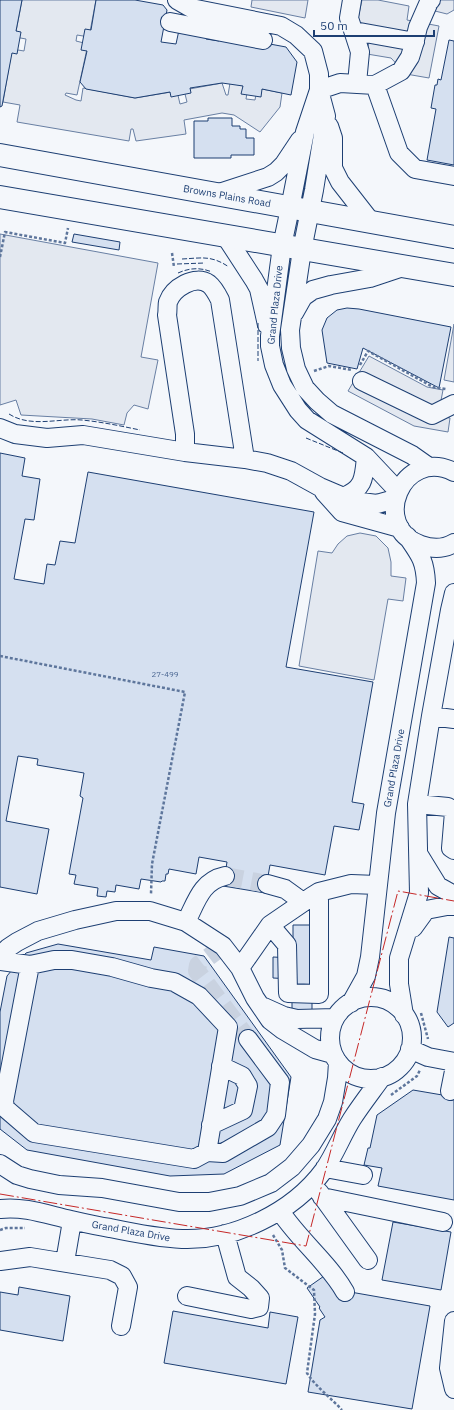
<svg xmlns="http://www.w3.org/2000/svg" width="454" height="1410" font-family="'IBM Plex Sans',sans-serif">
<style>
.parking{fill:#e3e8f0;stroke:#687fa3}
.building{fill:#d5e0f0;stroke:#1d3f73}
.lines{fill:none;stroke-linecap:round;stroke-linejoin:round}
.minor-tunnel{stroke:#c9d2e0;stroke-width:18;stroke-dasharray:18 9;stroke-linecap:butt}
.minor-casing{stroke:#1d3f73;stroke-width:20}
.major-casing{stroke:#1d3f73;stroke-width:24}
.path{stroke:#5e769c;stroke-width:2.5;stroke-dasharray:3 2;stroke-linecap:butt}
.minor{stroke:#f4f7fb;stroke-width:18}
.major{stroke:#f4f7fb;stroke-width:22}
.fence{stroke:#1d3f73;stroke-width:1;stroke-dasharray:5 2;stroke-linecap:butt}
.power{stroke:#c62828;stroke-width:1;stroke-dasharray:14 3 2 3;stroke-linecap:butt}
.labels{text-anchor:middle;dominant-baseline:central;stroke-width:3;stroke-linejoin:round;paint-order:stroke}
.number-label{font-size:8px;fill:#4b6792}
.street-label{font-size:10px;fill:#1d3f73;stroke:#f4f7fb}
</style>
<rect width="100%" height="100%" fill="#f4f7fb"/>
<!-- parking -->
<path class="parking" d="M 22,0 L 96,0 L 89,37 L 77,35 L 76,41 L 88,44 L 77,95 L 66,93 L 65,95 L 76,100 L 81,101 L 83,88 L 135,98 L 177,91 L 180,104 L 187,102 L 184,90 L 222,83 L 226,95 L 228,95 L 230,83 L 248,87 L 246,99 L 255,100 L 257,88 L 282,93 L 280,107 L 260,132 L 234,115 L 222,113 L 184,120 L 186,134 L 136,141 L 133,129 L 131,129 L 129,141 L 17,122 L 20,105 L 3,102 L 12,49 L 24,51 L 26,39 L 15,37 Z
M 252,0 L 308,0 L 305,18 L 251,7 Z
M 362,0 L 378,0 L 409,6 L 407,20 L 439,26 L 429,78 L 406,74 L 391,58 L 367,54 L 369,41 L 357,23 Z
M 434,0 L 454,0 L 454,10 L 447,14 L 435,11 Z
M 0,234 L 158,263 L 141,357 L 158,360 L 148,409 L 134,405 L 127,413 L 124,425 L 92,419 L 21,415 L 16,400 L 0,405 Z
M 454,324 L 454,382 L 444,380 Z
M 369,356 L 427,387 L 443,390 L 438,416 L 450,418 L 448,432 L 414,426 L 348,391 Z
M 360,533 L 376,536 L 388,548 L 391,562 L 391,576 L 406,578 L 403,601 L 388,599 L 374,680 L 299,666 L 318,551 L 332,553 L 338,544 L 347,536 Z"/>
<!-- building -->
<path class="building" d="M 0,0 L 22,0 L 16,31 L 21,32 L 17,54 L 12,53 L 2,106 L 0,107 Z
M 96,0 L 135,0 L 163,5 L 167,10 L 161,42 L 176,44 L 179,30 L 206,35 L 206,39 L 219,41 L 219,39 L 232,37 L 286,47 L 297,62 L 291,95 L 262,89 L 261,97 L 241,94 L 243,86 L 222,83 L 190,88 L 191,93 L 171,97 L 170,92 L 135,98 L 86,89 L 80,82 L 87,51 L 81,50 L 85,29 L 91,30 Z
M 449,40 L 454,41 L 454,165 L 427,160 L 436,109 L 431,108 L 435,85 L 437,85 L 438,79 L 441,80 Z
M 208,118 L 232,118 L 232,126 L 240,126 L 240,129 L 246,129 L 246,138 L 254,138 L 254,155 L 231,155 L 231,158 L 194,158 L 194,121 L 208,121 Z
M 74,234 L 120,242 L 119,250 L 72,242 Z
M 347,308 L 359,309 L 451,327 L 439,388 L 363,348 L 357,369 L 327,363 L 322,330 L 327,318 L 337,310 Z
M 0,453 L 25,458 L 22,476 L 40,479 L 34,520 L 25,519 L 14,579 L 44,584 L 47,564 L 55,565 L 60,541 L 75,543 L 88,472 L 314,512 L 286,667 L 373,682 L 352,802 L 364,804 L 359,830 L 334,826 L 325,875 L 270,865 L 265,893 L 223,886 L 227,862 L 199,857 L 196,874 L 169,869 L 168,874 L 166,874 L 165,881 L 162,881 L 161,882 L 141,879 L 139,889 L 116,885 L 115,892 L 107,891 L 106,897 L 97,896 L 98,888 L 74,884 L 76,875 L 69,874 L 83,798 L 80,796 L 84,773 L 37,765 L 38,759 L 18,756 L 6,821 L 49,829 L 37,894 L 0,887 Z
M 293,925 L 312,925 L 312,1010 L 292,1010 L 292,979 L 273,978 L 273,957 L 293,958 Z
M 449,937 L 454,938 L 454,1023 L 448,1027 L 437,1012 Z
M 58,944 L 151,960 L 154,947 L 204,956 L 291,1077 L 280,1145 L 224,1174 L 170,1176 L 27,1150 L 0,1129 L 0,1012 L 7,976 L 26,953 Z
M 413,1090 L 454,1097 L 454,1200 L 378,1186 L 382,1168 L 364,1165 L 368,1148 L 370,1148 L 377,1115 Z
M 393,1222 L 451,1232 L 441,1290 L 382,1280 Z
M 327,1274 L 339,1290 L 430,1306 L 412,1409 L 308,1392 L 320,1320 L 325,1317 L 319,1308 L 320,1307 L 307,1288 Z
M 19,1287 L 70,1296 L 63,1341 L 0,1330 L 0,1292 L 18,1295 Z
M 173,1311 L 268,1328 L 270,1312 L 298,1317 L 286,1384 L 164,1363 Z"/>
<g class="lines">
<!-- minor-tunnel -->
<path class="minor-tunnel" d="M 225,876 L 267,884
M 223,946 L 198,965 L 197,971 L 248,1039"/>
<!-- minor casing -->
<g class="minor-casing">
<path id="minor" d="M 177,0 L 191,8 L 281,26 L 296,35 L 313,51 L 319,74 L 319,90 L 326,116 L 314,190 L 302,250 L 290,330 L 291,348 L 296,369 L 305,388 L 317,401 L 332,414 L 412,455 L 429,467
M 352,0 L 349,18 L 360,52 L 357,83
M 170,22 L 263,40
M 354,31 L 415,42
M 375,85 L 399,153 L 415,169 L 454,176
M 319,90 L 305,132 L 290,208 L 282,246 L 270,336 L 270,346 L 274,365 L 282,385 L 298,410 L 307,420 L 366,457 L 398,491
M 319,90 L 340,83 L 375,85 L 401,71 L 410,57 L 414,44 L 418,27 L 429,2 L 431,0
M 329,126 L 333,138 L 333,168 L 340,182 L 372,223
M 216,194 L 268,177 L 276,172 L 284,164 L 300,140
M 226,237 L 254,280 L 259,289 L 267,325
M 294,313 L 303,297 L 313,290 L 331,285 L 370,278 L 403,267
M 362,381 L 432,415 L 454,404
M 0,428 L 15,434 L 47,438 L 83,435 L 185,452 L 245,459 L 267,463 L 291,471 L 320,487 L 353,501 L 377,504 L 395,499
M 185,452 L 185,434 L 167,315 C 168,311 167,306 168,302 C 173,288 195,274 209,284 C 214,288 217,294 220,300 L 245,459
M 454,472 C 402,446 369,527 421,545 C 432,549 444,549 454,543
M 324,492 L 342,512 L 400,528
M 343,497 C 364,489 364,478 366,457
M 431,716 L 454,719
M 417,804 L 448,807 L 454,812 L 451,848 L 454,850
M 419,855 L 438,886 L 454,895
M 267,884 L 285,889 L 303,902
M 186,922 C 196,903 201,881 225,876
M 270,925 L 287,945 L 288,993 L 319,994 L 319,892
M 413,928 L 426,910 L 447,906 L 454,906
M 0,956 L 8,948 L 17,942 L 38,931 L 75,920 L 116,911 L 150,911 L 186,922 L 223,946 L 240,968 L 255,998 L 270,1020 L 283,1030 L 315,1049 L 333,1054
M 54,960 L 72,960 L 112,967 L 151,978 L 174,982 L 199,996 L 228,1027 L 207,1152 L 194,1159 L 34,1133 L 5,1108 L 4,1101 L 30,965 Z
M 0,961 L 30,965
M 240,968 L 270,925 L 311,897 L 319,892 L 351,884 L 377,885
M330 1038a41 41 0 1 1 82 0a41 41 0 1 1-82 0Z
M 351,1003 L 366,976 L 370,957 L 386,813 L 426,583 C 425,560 420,555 407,536
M 264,1007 L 284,1016 L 297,1019 L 335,1018
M 404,1015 L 399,984 L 399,958 L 419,893 L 417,804 L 431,716 L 450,610 L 454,593
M 410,1049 L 428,1057 L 454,1062
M 450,1091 L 454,1071
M 211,1125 L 243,1110 L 248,1086 L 242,1076 L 221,1066
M 207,1152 L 223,1153 L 268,1127 L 276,1115 L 280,1082 L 248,1039
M 0,1164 L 17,1175 L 30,1179 L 59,1185 L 102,1188 L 179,1202 L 209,1202 L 240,1196 L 271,1183 L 292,1167 L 311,1145 L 327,1119 L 333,1102 L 337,1078 L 338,1062
M 325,1168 L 363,1175
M 319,1192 L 368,1260
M 322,1197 L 443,1222
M 0,1209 C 25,1206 48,1215 71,1220 C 84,1223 97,1226 110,1228 C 134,1233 158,1238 182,1239 C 234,1241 293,1212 324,1170 C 335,1154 342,1135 352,1119 C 361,1105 372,1091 382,1077
M 280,1211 C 299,1240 328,1262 345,1292
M 0,1261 L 30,1257 L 110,1270 L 122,1276 L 128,1287 L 121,1326
M 65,1262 L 72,1221
M 187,1296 L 251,1309 L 259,1307 L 260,1298 L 251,1288 L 237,1277 L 225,1234
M 454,1321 L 449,1368 L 454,1389"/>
</g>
<!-- major casing -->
<g class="major-casing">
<path id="major" d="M 0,155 L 454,237
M 0,197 L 454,275"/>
</g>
<!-- path -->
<path class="path" d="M 172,253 L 174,267
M 0,257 L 5,232 L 65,243 L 68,228
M 360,365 L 368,351 L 433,387 L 446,389
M 314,371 L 329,366 L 352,370
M 0,656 L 185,692 L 152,864 L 151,894
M 421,1013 L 428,1039
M 391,1095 L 417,1076 L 420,1070
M 0,1230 L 6,1228 L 25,1228
M 273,1235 L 282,1250 L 285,1268 L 314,1290 L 315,1314 L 307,1373 C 316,1387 331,1398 342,1410"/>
<!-- minor -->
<use href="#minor" class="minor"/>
<!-- major -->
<use href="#major" class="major"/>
<!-- fence -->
<path class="fence" d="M 182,259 C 202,258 211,255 229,267
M 177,264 L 205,263
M 178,273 C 189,268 200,267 212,272
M 258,323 L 258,361
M 9,414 C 31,428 58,418 82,420 C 102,422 121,426 140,430
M 306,438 L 343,453"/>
<!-- power -->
<path class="power" d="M 0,1194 L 306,1246 L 398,891 L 454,901"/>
</g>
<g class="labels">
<!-- number labels -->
<g class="number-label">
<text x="165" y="674">27-499</text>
</g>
<!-- street labels -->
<g class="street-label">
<text transform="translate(227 196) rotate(10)">Browns Plains Road</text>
<text transform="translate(275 305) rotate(-84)">Grand Plaza Drive</text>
<text transform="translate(394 768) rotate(-80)">Grand Plaza Drive</text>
<text transform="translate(131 1231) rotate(10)">Grand Plaza Drive</text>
</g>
</g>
<!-- scale -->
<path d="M314 30v6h120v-6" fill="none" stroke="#1d3f73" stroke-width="2"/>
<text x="320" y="30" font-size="12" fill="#1d3f73" stroke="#f4f7fb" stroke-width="3" paint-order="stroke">50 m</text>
</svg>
